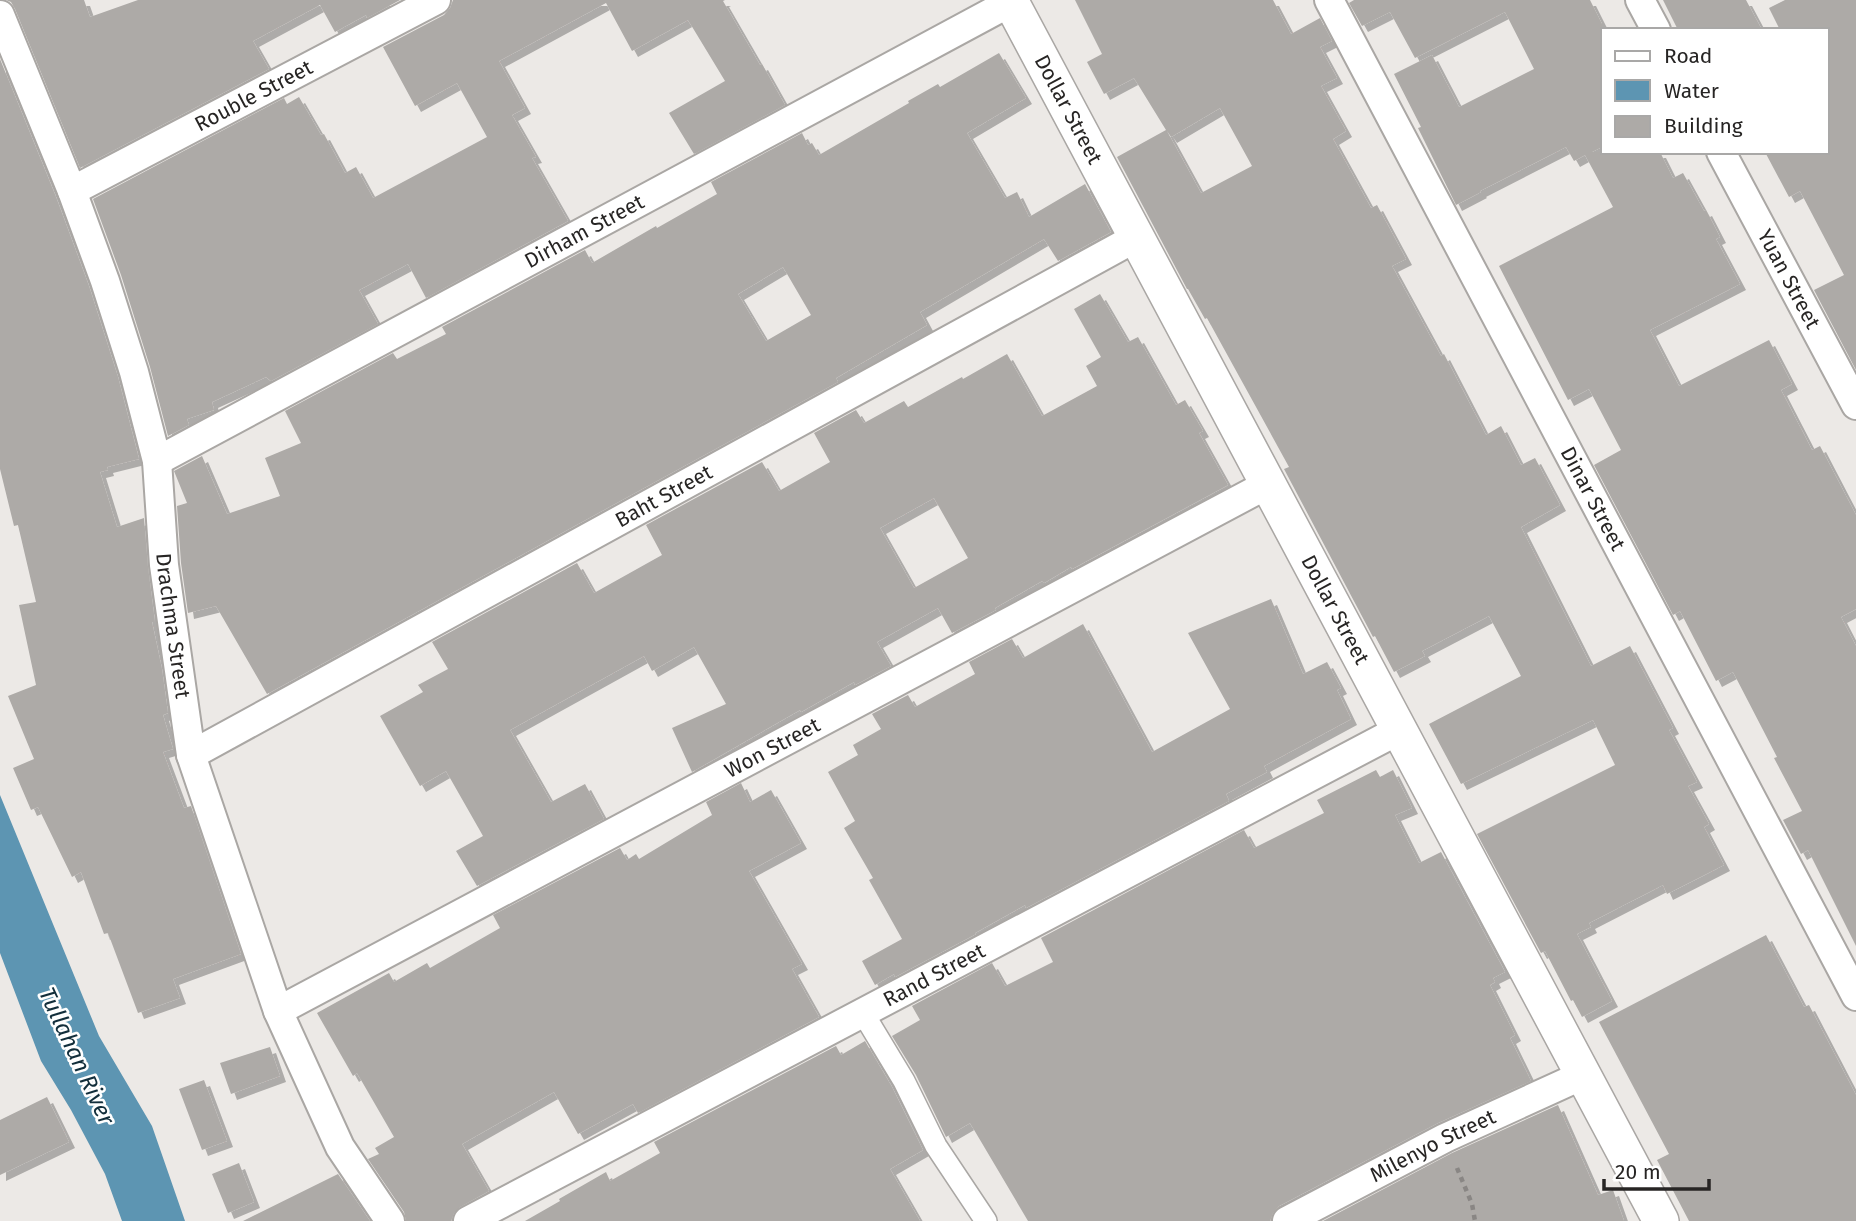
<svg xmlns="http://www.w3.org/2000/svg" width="1856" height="1221" font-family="'Fira Sans',sans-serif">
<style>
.water{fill:#5d95b2}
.building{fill:#adaaa7;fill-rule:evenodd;filter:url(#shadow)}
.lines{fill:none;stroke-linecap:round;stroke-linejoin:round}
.pedestrian-casing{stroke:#aaa7a4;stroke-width:24}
.minor-casing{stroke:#aaa7a4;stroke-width:32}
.tertiary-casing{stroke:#aaa7a4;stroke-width:38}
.path{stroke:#898684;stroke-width:4.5;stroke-dasharray:5 5;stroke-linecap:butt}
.pedestrian{stroke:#fff;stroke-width:21}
.minor{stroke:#fff;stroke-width:28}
.tertiary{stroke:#fff;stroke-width:35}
.labels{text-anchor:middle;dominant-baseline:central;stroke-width:5;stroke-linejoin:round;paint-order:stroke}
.street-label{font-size:21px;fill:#272524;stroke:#fff}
.water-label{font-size:23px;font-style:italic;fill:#122e3b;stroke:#fff}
</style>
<defs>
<filter id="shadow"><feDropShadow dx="6" dy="6" stdDeviation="0" flood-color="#0004"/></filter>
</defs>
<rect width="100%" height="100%" fill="#ece9e6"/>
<!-- water -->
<path class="water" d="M 0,795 L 99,1036 L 152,1126 L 185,1221 L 122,1221 L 105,1174 L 71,1110 L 41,1061 L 0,953 Z"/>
<!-- building -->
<path class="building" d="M 6,0 L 84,0 L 90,17 L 138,0 L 400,0 L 367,18 L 366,15 L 335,32 L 320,5 L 253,41 L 269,69 L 80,168 L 15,9 L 11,2 Z
M 453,0 L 725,0 L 723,1 L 760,65 L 762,64 L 785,105 L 694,154 L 669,113 L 725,81 L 688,20 L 632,51 L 606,3 L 499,61 L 525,108 L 512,115 L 536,157 L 532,158 L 568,221 L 426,298 L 408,264 L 359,290 L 378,324 L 271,381 L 266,377 L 212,402 L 214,410 L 187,419 L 189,425 L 168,436 L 150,367 L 121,275 L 93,199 L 284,98 L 287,104 L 299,97 L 321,135 L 324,134 L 345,173 L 356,167 L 373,198 L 487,137 L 457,83 L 415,106 L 383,47 L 444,15 L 450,8 Z
M 1075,0 L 1273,0 L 1291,34 L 1320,18 L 1332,41 L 1320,47 L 1337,78 L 1321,86 L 1346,131 L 1333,139 L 1371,208 L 1377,205 L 1406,259 L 1392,266 L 1441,356 L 1444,354 L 1486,435 L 1501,426 L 1521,465 L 1535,458 L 1560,505 L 1521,527 L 1591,666 L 1630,646 L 1673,728 L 1669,730 L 1697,782 L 1688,786 L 1709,824 L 1704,827 L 1724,865 L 1667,894 L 1663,885 L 1589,923 L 1591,927 L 1577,934 L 1612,1001 L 1582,1017 L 1573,1000 L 1571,1001 L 1545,951 L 1541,953 L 1477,834 L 1615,765 L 1593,720 L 1461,784 L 1429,724 L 1521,676 L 1489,616 L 1422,651 L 1425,656 L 1394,672 L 1375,636 L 1373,637 L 1284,469 L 1289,467 L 1207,318 L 1205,319 L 1188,289 L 1187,289 L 1117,157 L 1166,130 L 1134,78 L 1104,94 L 1087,62 L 1102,54 ZM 1220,108 L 1252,166 L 1201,193 L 1167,131 L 1171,137 Z
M 1354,0 L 1590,0 L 1602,24 L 1602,147 L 1592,152 L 1660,152 L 1673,178 L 1683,173 L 1704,211 L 1706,210 L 1720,237 L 1716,239 L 1740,284 L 1650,330 L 1679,386 L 1769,340 L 1792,384 L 1781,390 L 1812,450 L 1820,446 L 1856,515 L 1856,609 L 1841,617 L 1856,646 L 1856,946 L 1808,850 L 1801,854 L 1783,820 L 1802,811 L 1774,758 L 1777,757 L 1733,672 L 1716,681 L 1680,611 L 1673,615 L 1594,465 L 1621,450 L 1589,389 L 1568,400 L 1499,266 L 1613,207 L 1585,155 L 1574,161 L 1566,147 L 1480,191 L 1481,192 L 1456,205 L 1418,128 L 1421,127 L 1394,74 L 1432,55 L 1459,107 L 1534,69 L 1505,12 L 1415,58 L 1390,12 L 1362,26 L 1349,3 Z
M 1663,0 L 1746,0 L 1762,30 L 1678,30 Z
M 1785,0 L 1856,0 L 1856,370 L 1814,290 L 1844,275 L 1800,191 L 1789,197 L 1765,152 L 1826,152 L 1826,30 L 1780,30 L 1769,8 Z
M 999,53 L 1026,98 L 967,133 L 1005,198 L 1017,192 L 1029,217 L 1085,184 L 1111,232 L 1058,261 L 1044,239 L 920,312 L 927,325 L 836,378 L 838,382 L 267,694 L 216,606 L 188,613 L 181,563 L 177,506 L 187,503 L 174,471 L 202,456 L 227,514 L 280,496 L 265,458 L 301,443 L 285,411 L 393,353 L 397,359 L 446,334 L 442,327 L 585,250 L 592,263 L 656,226 L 657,228 L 717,194 L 711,182 L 802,133 L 808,145 L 812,143 L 819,155 L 909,103 L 908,101 L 938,84 L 940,87 ZM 783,267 L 811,315 L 766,341 L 738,294 Z
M 0,59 L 56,197 L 89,286 L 118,377 L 139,459 L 107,467 L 108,470 L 100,472 L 117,527 L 144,518 L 148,567 L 155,622 L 152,622 L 162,669 L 168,713 L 163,715 L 173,749 L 163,752 L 184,808 L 191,806 L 241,954 L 173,979 L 180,998 L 138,1013 L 108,933 L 104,934 L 81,872 L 72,877 L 38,807 L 31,810 L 13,768 L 34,759 L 8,696 L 36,685 L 19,605 L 36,602 L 18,525 L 14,526 L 0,469 Z
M 1100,294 L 1128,342 L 1138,337 L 1176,405 L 1185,400 L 1203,431 L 1199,433 L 1228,485 L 1072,569 L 1071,567 L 1044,583 L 1042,581 L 995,608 L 996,610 L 952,633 L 938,608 L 877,642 L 891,666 L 855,685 L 854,682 L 801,712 L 800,710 L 692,772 L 672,728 L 726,704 L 694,647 L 652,671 L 644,656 L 510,730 L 551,802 L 585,784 L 604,819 L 477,886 L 456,851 L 483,836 L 446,771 L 420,786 L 380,716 L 423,692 L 418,685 L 448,669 L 432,642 L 577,563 L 594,593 L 662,555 L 646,525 L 762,462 L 779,491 L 830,462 L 814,433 L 856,410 L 864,423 L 904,401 L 908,407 L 962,377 L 963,379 L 1007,354 L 1042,416 L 1097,386 L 1086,366 L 1101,357 L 1074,309 ZM 934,498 L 968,558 L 914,588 L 880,528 Z
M 1271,599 L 1303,674 L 1327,662 L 1341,688 L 1337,690 L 1351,719 L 1264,766 L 1267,772 L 1226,794 L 1229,801 L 1026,908 L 1025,905 L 975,933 L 976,934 L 895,977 L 894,974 L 875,985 L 862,961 L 902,939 L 869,880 L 873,878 L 844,828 L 855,821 L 828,772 L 858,755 L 853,745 L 881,729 L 872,714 L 908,695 L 915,707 L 975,674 L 969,662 L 1012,639 L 1023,658 L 1083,624 L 1152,752 L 1230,709 L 1188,633 Z
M 1376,770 L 1380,777 L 1393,770 L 1412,808 L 1395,815 L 1419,863 L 1441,852 L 1505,972 L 1493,978 L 1495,982 L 1490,985 L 1515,1035 L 1510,1038 L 1531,1081 L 1438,1123 L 1279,1206 L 1273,1213 L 1270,1221 L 1028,1221 L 970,1123 L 946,1137 L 916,1075 L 892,1036 L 920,1020 L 912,1006 L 992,963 L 1005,986 L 1053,962 L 1041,938 L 1244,830 L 1254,848 L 1324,813 L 1317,800 Z
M 741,783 L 750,802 L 771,790 L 801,843 L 749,871 L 802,964 L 792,969 L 819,1017 L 638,1113 L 633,1104 L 578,1134 L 554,1092 L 462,1144 L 489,1191 L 460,1207 L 454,1213 L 451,1221 L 406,1221 L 404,1212 L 368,1159 L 379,1154 L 375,1148 L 394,1137 L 357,1073 L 353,1076 L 317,1013 L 389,973 L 394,982 L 427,963 L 430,968 L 500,928 L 493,915 L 620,848 L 627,860 L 636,854 L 639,859 L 712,815 L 706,802 Z
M 1766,935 L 1804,1007 L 1809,1005 L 1856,1095 L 1856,1221 L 1689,1221 L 1657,1160 L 1669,1154 L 1599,1022 Z
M 865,1041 L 892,1087 L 923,1150 L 890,1169 L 920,1221 L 525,1221 L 560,1201 L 559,1199 L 606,1172 L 610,1181 L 660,1153 L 654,1142 L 836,1046 L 841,1055 Z
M 270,1047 L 280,1076 L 231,1094 L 220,1063 Z
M 204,1080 L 227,1141 L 202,1150 L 179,1089 Z
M 47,1097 L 69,1142 L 0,1175 L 0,1120 Z
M 1558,1105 L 1598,1195 L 1613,1190 L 1624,1221 L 1323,1221 L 1452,1153 Z
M 239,1163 L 254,1202 L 228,1213 L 212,1174 Z
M 338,1174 L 370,1221 L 243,1221 Z"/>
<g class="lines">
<!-- pedestrian casing -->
<g class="pedestrian-casing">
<path id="pedestrian" d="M 863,1013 L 904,1081 L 936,1146 L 986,1221"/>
</g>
<!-- minor casing -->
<g class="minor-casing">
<g id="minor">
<path id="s1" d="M 1329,0 L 1856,996"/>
<path d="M 1640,0 L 1656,30"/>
<path id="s2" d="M 0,15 L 72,191 L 105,281 L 134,372 L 157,461 L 164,565 L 191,755 L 278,1011 L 340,1147 L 390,1221"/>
<path id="s3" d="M 1721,152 L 1856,405"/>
<path id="s4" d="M 72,191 L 436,0"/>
<path id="s5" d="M 157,461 L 1011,2"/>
<path id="s6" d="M 191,755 L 1137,237"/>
<path id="s7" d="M 278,1011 L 1268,484"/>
<path id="s8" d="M 468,1221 L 1399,730"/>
<path id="s9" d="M 1287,1221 L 1445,1138 L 1583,1075"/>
</g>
</g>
<!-- tertiary casing -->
<g class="tertiary-casing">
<g id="tertiary">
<path id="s10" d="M 1010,0 L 1661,1221"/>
</g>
</g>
<!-- path -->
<path class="path" d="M 1457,1168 L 1472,1204 L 1475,1221"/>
<!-- pedestrian -->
<use href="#pedestrian" class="pedestrian"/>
<!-- minor -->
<use href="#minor" class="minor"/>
<!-- tertiary -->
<use href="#tertiary" class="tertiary"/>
</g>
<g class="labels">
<!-- street labels -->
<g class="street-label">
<text stroke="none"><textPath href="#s4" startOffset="205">Rouble Street</textPath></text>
<text stroke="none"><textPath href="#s10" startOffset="124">Dollar Street</textPath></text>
<text stroke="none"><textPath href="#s5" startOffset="485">Dirham Street</textPath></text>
<text stroke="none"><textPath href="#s3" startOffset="144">Yuan Street</textPath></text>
<text stroke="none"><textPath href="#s6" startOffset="539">Baht Street</textPath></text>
<text stroke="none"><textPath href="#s1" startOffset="564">Dinar Street</textPath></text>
<text stroke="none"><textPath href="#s10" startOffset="691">Dollar Street</textPath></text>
<text stroke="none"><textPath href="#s2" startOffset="639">Drachma Street</textPath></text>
<text stroke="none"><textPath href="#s7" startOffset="560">Won Street</textPath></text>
<text stroke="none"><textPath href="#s8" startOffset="527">Rand Street</textPath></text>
<text stroke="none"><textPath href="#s9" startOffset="164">Milenyo Street</textPath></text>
</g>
<!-- water labels -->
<g class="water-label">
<text transform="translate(77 1056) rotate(65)">Tullahan River</text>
</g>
</g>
<!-- legend -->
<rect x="1601" y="28" width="228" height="126" fill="#ffffff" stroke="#a9a8a7" stroke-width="2"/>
<rect x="1615" y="51" width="35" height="10" fill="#ffffff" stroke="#a9a8a7" stroke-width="2"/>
<text x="1664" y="63" font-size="21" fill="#272524">Road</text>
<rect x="1615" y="80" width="35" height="21" fill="#5d95b2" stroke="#a9a8a7" stroke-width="2"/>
<text x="1664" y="98" font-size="21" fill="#272524">Water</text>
<rect x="1615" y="116" width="35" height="21" fill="#adaaa7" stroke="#a9a8a7" stroke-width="2"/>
<text x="1664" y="133" font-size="21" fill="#272524">Building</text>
<!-- scale -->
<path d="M1604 1179v10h105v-10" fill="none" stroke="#272524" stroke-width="3.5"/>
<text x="1615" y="1179" font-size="21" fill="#272524" stroke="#ffffff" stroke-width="5" paint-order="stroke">20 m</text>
</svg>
